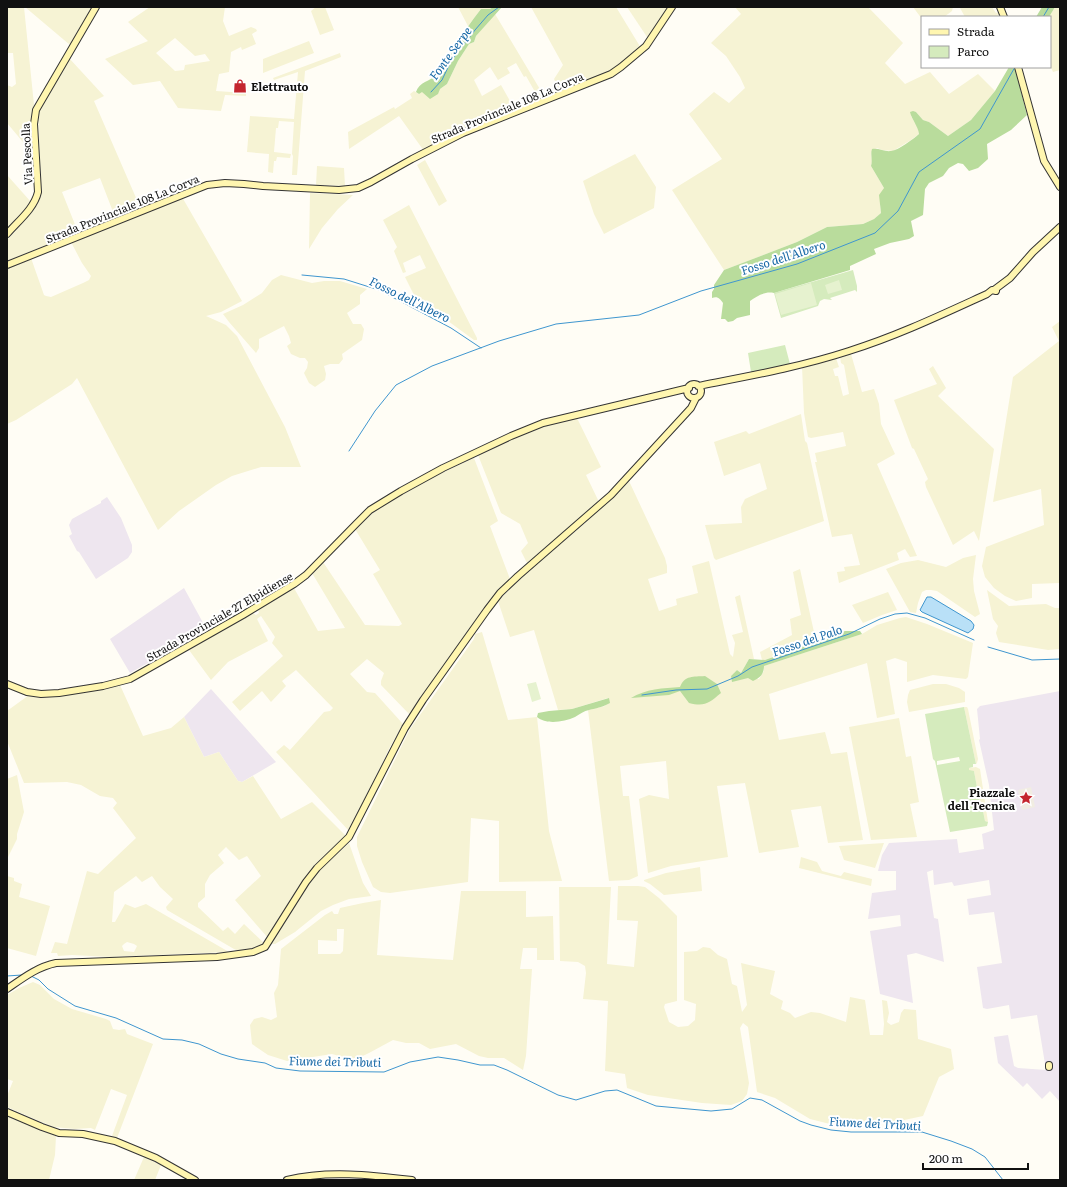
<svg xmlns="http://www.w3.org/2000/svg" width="1067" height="1187" font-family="Literata,serif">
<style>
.industrial{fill:#eee6ef}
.farmland{fill:#f6f3d4;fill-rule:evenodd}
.green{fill:#d5ebbd;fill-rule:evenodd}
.forest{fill:#b9dc9c}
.pitch{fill:#e6f2cf}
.plaza{fill:#f1ede2}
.water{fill:#b9e0f7;stroke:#3f96cf}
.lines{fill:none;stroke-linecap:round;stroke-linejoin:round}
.stream{stroke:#3f96cf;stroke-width:1}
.secondary-casing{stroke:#333;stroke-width:8}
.secondary{stroke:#fff6b0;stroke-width:6}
.labels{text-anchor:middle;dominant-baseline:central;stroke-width:4;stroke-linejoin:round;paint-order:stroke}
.poi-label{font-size:11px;font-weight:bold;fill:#111;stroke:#fff;text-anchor:start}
.street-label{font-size:11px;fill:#111;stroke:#fff}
.water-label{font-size:12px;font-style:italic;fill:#1768a6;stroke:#fff}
</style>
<rect width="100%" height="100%" fill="#fffdf5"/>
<!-- industrial -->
<path class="industrial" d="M 107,497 L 121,518 L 132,545 L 132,552 L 128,558 L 96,579 L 79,552 L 77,551 L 69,536 L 72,534 L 69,525 L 72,519 L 101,503 L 101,501 Z
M 184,588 L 207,630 L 130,673 L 110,639 Z
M 211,689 L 276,762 L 242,782 L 238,781 L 219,752 L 204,757 L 184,717 Z
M 1060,691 L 1060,1102 L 1050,1091 L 1042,1099 L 1027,1083 L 1023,1087 L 998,1063 L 994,1037 L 1008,1035 L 1014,1066 L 1018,1068 L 1046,1070 L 1037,1015 L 1011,1019 L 1009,1005 L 987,1009 L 983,1008 L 977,967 L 1002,963 L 994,912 L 969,915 L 967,899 L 991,895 L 989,880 L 954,886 L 952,882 L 934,885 L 933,870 L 927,872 L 934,918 L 938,919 L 944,962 L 916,953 L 907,955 L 913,1003 L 880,994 L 870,931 L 901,926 L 900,915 L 868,919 L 872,893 L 896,890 L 896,871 L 878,871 L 882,855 L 889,843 L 957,839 L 959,853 L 984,849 L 982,834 L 994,830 L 989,785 L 979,740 L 980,739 L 977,709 L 980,706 Z"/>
<!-- farmland -->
<path class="farmland" d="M 7,7 L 24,7 L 34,105 L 32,117 L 33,154 L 7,123 L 7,85 L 12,87 L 16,84 L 13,53 L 7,53 Z
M 25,7 L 93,7 L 70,45 Z
M 150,7 L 225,7 L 223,21 L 229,36 L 251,27 L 256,29 L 257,31 L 252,34 L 256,44 L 242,50 L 241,47 L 231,52 L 229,72 L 219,74 L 216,91 L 246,93 L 246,96 L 225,95 L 221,111 L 178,108 L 160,81 L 133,85 L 105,59 L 148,41 L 128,22 ZM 175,38 L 195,56 L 205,54 L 210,61 L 185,65 L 184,70 L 175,71 L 156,53 Z
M 316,7 L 325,7 L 334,30 L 320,35 L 311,11 Z
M 458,7 L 493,7 L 490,9 L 481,9 L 468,26 Z
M 531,7 L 616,7 L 641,48 L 609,72 L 560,92 L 554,79 L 563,65 Z
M 627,7 L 670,7 L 649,40 Z
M 735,7 L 868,7 L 903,43 L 885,63 L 905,84 L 930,72 L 949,94 L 978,74 L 995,91 L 971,120 L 948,136 L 929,122 L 923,120 L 916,112 L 911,116 L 918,128 L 919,134 L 911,140 L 893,151 L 882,150 L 877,148 L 871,153 L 872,162 L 871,166 L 884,188 L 880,206 L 881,213 L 874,219 L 863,224 L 827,227 L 797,242 L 724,270 L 672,190 L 722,159 L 689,114 L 714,92 L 729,103 L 745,88 L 740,77 L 726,56 L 711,43 L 741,14 Z
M 913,7 L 953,7 L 952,11 L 944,17 L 922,17 L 922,19 Z
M 963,7 L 992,7 L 996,13 L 999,12 L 1001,17 L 965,17 L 960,8 Z
M 1055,7 L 1060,7 L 1060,70 L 1053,72 L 1050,65 L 1049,17 Z
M 495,14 L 544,96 L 539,99 L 526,76 L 524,77 L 516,63 L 507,68 L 510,73 L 498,80 L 490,67 L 474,80 L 482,96 L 501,85 L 515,110 L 424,151 L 399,116 L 349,149 L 348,132 L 394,107 L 395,109 L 412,98 L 410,94 L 414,91 L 419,94 L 421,91 L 440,89 L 447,84 L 458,61 L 469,44 L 474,42 L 476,36 Z
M 309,41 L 314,53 L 263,73 L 263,59 Z
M 340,53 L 341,57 L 305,71 L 297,175 L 292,175 L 293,156 L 292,154 L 294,122 L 279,121 L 278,128 L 276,128 L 274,152 L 291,154 L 290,158 L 277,157 L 276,161 L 274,161 L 273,173 L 268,172 L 269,154 L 247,152 L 250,116 L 294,119 L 298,72 L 274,80 L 273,78 Z
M 69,58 L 104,96 L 94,101 L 140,207 L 115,217 L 100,178 L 62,192 L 78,232 L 7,261 L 7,240 L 33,211 L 39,201 L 41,191 L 38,116 L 39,109 Z
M 635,154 L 656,187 L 654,208 L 604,234 L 594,214 L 583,181 Z
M 425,160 L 447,201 L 439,206 L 417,165 Z
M 317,166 L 344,168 L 345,186 L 316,185 Z
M 7,175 L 31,202 L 7,229 Z
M 310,193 L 353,195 L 338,209 L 322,228 L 309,249 Z
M 182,197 L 242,301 L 221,312 L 206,316 L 226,325 L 237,336 L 285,427 L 301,467 L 261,467 L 232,476 L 216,485 L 179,511 L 158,530 L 77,378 L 72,384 L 16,420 L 7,424 L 7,268 L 31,258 L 44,295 L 46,296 L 51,297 L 83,283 L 89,280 L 91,276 L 82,263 L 71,242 Z
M 409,205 L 477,338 L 477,340 L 474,340 L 448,321 L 420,307 L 405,277 L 426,268 L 420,255 L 403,263 L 406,272 L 403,273 L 394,251 L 397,247 L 383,220 Z
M 281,275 L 312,283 L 324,281 L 340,281 L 367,289 L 360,295 L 360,304 L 347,313 L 353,324 L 361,324 L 364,329 L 362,340 L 342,354 L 343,359 L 339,364 L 330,364 L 324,366 L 326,374 L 325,380 L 315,387 L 309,383 L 304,373 L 307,368 L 308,362 L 305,358 L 300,358 L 291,354 L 287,346 L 291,343 L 289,336 L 284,326 L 259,339 L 259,348 L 256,353 L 229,322 L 223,314 L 243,305 L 262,293 L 272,280 Z
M 1060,321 L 1060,583 L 1032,584 L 1032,598 L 1016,601 L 1005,596 L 994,588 L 985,577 L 982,566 L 986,547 L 1044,525 L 1041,489 L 993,502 L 1013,377 L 1059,341 L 1052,327 Z
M 851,354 L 862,392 L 874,389 L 879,404 L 881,424 L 895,454 L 877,464 L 917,556 L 910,557 L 905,549 L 897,553 L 899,560 L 839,583 L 837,572 L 845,571 L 844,567 L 860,565 L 852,534 L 832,537 L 815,462 L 817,462 L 815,453 L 846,446 L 843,432 L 811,438 L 808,437 L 804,413 L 802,366 L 836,358 L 839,367 L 833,369 L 835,376 L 838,376 L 843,396 L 849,394 L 844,365 L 841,363 L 840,357 Z
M 933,366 L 946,388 L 938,396 L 994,449 L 979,541 L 974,531 L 953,545 L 926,487 L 925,482 L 928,479 L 914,449 L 912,448 L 894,400 L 937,384 L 929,369 Z
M 801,414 L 805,441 L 807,443 L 824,521 L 716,560 L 714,558 L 705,525 L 742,523 L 741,507 L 745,499 L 767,489 L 760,463 L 724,476 L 714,442 L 746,431 L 749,434 Z
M 577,418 L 601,467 L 586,475 L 599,502 L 527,563 L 521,551 L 528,543 L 520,524 L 501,513 L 478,455 L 522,434 L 540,427 Z
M 474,458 L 498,521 L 490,526 L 510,579 L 493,597 L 467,632 L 410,715 L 381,685 L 381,681 L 384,673 L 367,659 L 350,674 L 367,692 L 375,693 L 403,724 L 390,747 L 349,831 L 276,752 L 284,745 L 290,750 L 324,712 L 330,711 L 333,708 L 296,670 L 282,681 L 286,686 L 271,702 L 262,691 L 240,711 L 232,702 L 283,656 L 272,643 L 275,637 L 261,616 L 257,619 L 268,641 L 228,662 L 211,680 L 189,650 L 190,648 L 253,613 L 256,615 L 259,613 L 258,609 L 294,588 L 318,631 L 345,628 L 312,573 L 323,562 L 365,625 L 399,626 L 402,624 L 373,574 L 380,570 L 355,529 L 375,511 L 400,495 L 424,481 Z
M 629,481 L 665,558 L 667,566 L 667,573 L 648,579 L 659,611 L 677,605 L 676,599 L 698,593 L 692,566 L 709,561 L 730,654 L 733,657 L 735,643 L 732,635 L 743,632 L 735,597 L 740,595 L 754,659 L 749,659 L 741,673 L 737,670 L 731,676 L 759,679 L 764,671 L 764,666 L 862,634 L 877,625 L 900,618 L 906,617 L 927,624 L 973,643 L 968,677 L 966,679 L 933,675 L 907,682 L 907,662 L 895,658 L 886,661 L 895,714 L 877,718 L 867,663 L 769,694 L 779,740 L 825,732 L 831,754 L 847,752 L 863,840 L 828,843 L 821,806 L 791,810 L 799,847 L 759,853 L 745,783 L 717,786 L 728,857 L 671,866 L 648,873 L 639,799 L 649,795 L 669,799 L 666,761 L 620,766 L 623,796 L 629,796 L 638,876 L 629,880 L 609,881 L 588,710 L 605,706 L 608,698 L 572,709 L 558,710 L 534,630 L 510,637 L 498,601 L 529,570 L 584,524 Z
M 976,555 L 973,579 L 974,591 L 980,614 L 975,617 L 937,591 L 931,590 L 926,590 L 922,592 L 918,603 L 916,613 L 910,612 L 886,569 L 901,563 L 918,560 L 946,567 L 963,558 Z
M 800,569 L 816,641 L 765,660 L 762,660 L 760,652 L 792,635 L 790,619 L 801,615 L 793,572 Z
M 987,590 L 1009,606 L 1046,604 L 1055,608 L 1060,608 L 1060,649 L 1048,650 L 999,642 L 996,633 L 998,626 L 993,619 Z
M 888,592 L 897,610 L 882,615 L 863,623 L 852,605 Z
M 482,632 L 508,720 L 537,717 L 549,831 L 562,881 L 499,882 L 499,821 L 471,818 L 468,882 L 390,893 L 381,892 L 373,887 L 362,862 L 357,846 L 357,837 L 410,729 L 474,639 L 475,634 Z
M 933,684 L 946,684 L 959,688 L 965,692 L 965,702 L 909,712 L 907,702 L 908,695 L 910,690 Z
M 120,685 L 143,736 L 171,728 L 184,717 L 204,757 L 219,752 L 238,781 L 242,782 L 253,776 L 281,819 L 312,802 L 346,836 L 316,864 L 304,880 L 268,938 L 235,900 L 261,876 L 247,856 L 239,860 L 226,847 L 218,855 L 224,863 L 210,875 L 205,884 L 205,897 L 198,903 L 198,907 L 223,931 L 228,927 L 235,934 L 244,924 L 264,943 L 260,947 L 239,951 L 234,949 L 167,910 L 166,907 L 173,899 L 160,887 L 152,876 L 142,882 L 136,876 L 114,892 L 112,922 L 115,922 L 125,904 L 135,908 L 146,904 L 229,952 L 110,957 L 72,955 L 58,956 L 57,953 L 51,953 L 55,942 L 67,944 L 87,871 L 98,874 L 136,838 L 113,808 L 117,803 L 113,798 L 100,796 L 81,785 L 67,782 L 24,783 L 7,741 L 7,711 L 29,695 L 84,691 ZM 127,942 L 134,944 L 137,946 L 134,952 L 124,951 L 122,946 L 124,944 Z
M 964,707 L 967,707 L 968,709 L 978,759 L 977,763 L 976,764 Z
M 899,718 L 906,757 L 911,756 L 919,802 L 910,804 L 917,837 L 871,840 L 849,727 Z
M 976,767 L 980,769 L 988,822 L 985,821 L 983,811 L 981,810 L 974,771 L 969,771 L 969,768 Z
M 17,775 L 24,812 L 17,834 L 17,839 L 7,859 L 7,779 Z
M 349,843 L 363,883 L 371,896 L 349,899 L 333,905 L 321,911 L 295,932 L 275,944 L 271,944 L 308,884 L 323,866 Z
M 884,843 L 875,868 L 844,860 L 839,846 Z
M 801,857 L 817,862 L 822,871 L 841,876 L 844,872 L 872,879 L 871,886 L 799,868 Z
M 700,867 L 702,891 L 664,895 L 650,884 L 644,881 L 644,880 L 666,873 Z
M 7,876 L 14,878 L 14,881 L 22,884 L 19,897 L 50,906 L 36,956 L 7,948 Z
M 618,886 L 638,886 L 645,887 L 659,898 L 677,916 L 677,1001 L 665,1004 L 664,1007 L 669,1022 L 678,1027 L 688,1026 L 695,1020 L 696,1004 L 684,1000 L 684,952 L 697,951 L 703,947 L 710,948 L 718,955 L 727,959 L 732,984 L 737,986 L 742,1012 L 747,1005 L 741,963 L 775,971 L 770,994 L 783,1001 L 781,1009 L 790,1013 L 795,1018 L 811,1012 L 820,1013 L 846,1022 L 850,997 L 865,1000 L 870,1035 L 883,1035 L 884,1024 L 882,1000 L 887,1001 L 889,1013 L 887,1022 L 891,1025 L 899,1022 L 901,1013 L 904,1009 L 916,1010 L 918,1039 L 951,1049 L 954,1069 L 939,1077 L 923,1116 L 895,1122 L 855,1122 L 852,1126 L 834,1125 L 810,1119 L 775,1098 L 757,1092 L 748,1027 L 743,1023 L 740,1028 L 749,1083 L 747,1094 L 742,1101 L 731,1105 L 702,1103 L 648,1095 L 627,1088 L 625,1074 L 605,1071 L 608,1001 L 583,999 L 586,973 L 585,966 L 578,962 L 560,961 L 559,887 L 611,887 L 607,964 L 634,967 L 638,921 L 617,920 Z
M 461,891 L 526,891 L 526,917 L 553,916 L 554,960 L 537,960 L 537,948 L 523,948 L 520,969 L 532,969 L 526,1056 L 523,1070 L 504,1058 L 488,1058 L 479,1056 L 456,1044 L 430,1049 L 419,1043 L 406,1043 L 393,1040 L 369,1053 L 354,1060 L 343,1061 L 343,1057 L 332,1054 L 287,1061 L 268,1055 L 252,1044 L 250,1025 L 254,1019 L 262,1017 L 271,1020 L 277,1017 L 274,993 L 278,985 L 281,949 L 325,915 L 332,911 L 334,914 L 338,914 L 340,908 L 363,903 L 381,900 L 377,955 L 453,960 ZM 337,929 L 344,929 L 343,951 L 340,954 L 318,954 L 318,940 L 337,941 Z
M 33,982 L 40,985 L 54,999 L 72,1009 L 106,1019 L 110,1021 L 113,1029 L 119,1030 L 125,1029 L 127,1034 L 153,1044 L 117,1138 L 112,1136 L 127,1095 L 111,1089 L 95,1130 L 91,1128 L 75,1129 L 54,1127 L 39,1121 L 7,1107 L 7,1096 L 13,1081 L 7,1079 L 7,995 L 19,988 Z
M 7,1116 L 56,1136 L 55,1155 L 49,1180 L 7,1180 Z
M 144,1157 L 161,1165 L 155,1180 L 134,1180 Z"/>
<!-- green -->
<path class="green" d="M 853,270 L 857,286 L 857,292 L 855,290 L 830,298 L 832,300 L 824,299 L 820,301 L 818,306 L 781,318 L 774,293 Z
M 785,345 L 790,364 L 751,372 L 748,353 Z
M 964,707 L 976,764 L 973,764 L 973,767 L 969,768 L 969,770 L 974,771 L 981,809 L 983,811 L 985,821 L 988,822 L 987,826 L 950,832 L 935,761 L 933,759 L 925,714 ZM 959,757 L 960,761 L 937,765 L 937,761 Z"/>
<!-- forest -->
<path class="forest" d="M 493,7 L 502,7 L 476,36 L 474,42 L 469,44 L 458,61 L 447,84 L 440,89 L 438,94 L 430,99 L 422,92 L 419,94 L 416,92 C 419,82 430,81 437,75 C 446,67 450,55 456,45 C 463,32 472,21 481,9 L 490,9 Z
M 1042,7 L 1055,7 L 1049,17 L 1036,17 Z
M 1009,67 L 1022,67 L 1017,76 L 1027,115 L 1011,130 L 987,144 L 988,159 L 978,168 L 969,171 L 963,164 L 958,163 L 949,168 L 943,176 L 929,183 L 925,189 L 923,215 L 911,221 L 914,236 L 909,239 L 890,243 L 874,249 L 876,254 L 850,266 L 850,270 L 774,293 C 765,291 757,296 750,301 L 750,315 L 737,318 L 733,321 L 728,322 L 725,319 L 721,319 L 723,303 C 720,299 718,296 712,298 L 712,292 L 714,289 L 714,285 L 724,270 L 797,242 L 827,227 L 863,224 L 874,219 L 881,213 L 879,195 L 884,188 L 871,166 C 873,160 870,155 872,149 C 879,148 885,152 891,151 C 899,150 913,139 919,134 C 918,126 912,120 910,112 L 913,111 L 916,112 L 923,120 L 929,122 L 948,136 L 971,120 L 995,91 Z
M 845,631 L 860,631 L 862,634 L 764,666 C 764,674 760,678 753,681 L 748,678 L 732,682 L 731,676 L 737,670 L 741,673 L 749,659 L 765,660 Z
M 705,676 L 717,684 L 721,693 C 709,703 705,707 689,703 L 680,691 L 669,695 L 631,698 C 645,689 664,688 680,687 C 685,675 693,677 705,676 Z
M 609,698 L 610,703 C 603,707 597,708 589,710 C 584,711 580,714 575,717 C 564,722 546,725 537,717 L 538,713 L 549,711 L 572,709 Z"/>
<!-- pitch -->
<path class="pitch" d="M 839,280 L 842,290 L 828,294 L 825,285 Z
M 811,283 L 817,305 L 781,315 L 775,294 Z
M 536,682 L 541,699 L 532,702 L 527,684 Z"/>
<!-- plaza -->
<path class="plaza" d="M 1031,787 L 1035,807 L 1022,810 L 1018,790 Z"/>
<!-- water -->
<path class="water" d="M 927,597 L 931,597 L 971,621 L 974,625 L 973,629 L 968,633 L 922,612 L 920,610 Z"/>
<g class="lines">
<!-- stream -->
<path class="stream" d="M 1043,17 L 1049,7
M 431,92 L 442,80 L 451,61 L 475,30 L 488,15 L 499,7
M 302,275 L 344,279 L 379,290 L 451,328 L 481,348
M 349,451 L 375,411 L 396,385 L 432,366 L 499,341 L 556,324 L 639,315 L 701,291 L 797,264 L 875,233 L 898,211 L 919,172 L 980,129 L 1015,67
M 988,647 L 1032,660 L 1060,659
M 642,695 L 676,690 L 707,689 L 738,676 L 752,667 L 849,634 L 880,619 L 895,614 L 907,613 L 925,618 L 974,640
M 7,976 L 22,975
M 31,976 L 39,980 L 48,989 L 75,1006 L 116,1018 L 163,1039 L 182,1040 L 199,1044 L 221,1054 L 238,1059 L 265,1063 L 276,1068 L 300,1071 L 384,1072 L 410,1062 L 438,1057 L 458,1060 L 480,1065 L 494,1065 L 507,1070 L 558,1095 L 576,1100 L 605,1091 L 617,1090 L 656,1106 L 711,1111 L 732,1109 L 750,1098 L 762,1100 L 800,1121 L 811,1125 L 831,1130 L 851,1132 L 922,1132 L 951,1141 L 972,1149 L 985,1157 L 1003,1180"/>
<!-- secondary casing -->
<g class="secondary-casing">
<path id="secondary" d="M 1000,7 L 1004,17
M 1018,67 L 1044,161 L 1060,187
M 7,234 C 18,221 34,209 38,192 L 34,124 L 36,110 L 96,7
M 7,265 L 207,185 L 225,183 L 244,184 L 263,186 L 339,190 L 358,188 L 371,182 L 412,159 L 463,133 L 611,74 L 621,67 L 646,46 L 672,7
M 994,290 L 1010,278 L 1033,252 L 1060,227
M687 391a7 7 0 1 1 14 0a7 7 0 1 1-14 0Z
M 698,386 C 749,376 800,367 849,351 C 897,336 941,315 987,294 L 992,290 L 996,291
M 7,684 L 27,692 L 41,694 L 59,693 L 103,686 L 130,679 L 243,615 L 294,584 L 306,575 L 356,524 L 370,510 L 401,491 L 443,468 L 511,436 L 543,423 L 689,388
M 7,989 C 23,978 37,967 56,963 L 217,957 L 253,952 L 265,947 L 306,882 L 317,868 L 349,837 L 405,728 L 423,700 L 487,610 L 500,593 L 518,576 L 611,495 L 691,408 L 696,398
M 1049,1065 L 1049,1067
M 7,1112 L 42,1127 L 59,1133 L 83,1134 L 115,1141 L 156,1158 L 195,1180
M 287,1180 C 327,1170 371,1175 412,1180"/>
</g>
<!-- secondary -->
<use href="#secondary" class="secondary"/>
</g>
<!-- icons -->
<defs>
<g id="shop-bare" transform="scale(1.08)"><path d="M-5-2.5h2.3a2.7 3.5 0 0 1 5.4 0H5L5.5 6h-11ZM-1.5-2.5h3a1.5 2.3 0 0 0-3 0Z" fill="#c4262e" stroke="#fff" stroke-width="2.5" paint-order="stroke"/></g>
<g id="sight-bare" transform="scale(1.08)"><path d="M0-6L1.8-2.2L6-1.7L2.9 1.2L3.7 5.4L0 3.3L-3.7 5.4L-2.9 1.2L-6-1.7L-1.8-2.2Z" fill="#c4262e" stroke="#fff" stroke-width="2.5" paint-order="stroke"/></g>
</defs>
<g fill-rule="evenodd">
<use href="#shop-bare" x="240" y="86"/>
<use href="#sight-bare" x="1026" y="798"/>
</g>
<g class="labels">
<!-- poi labels -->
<g class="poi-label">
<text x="251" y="86">Elettrauto</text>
<text x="1015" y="792" text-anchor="end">Piazzale<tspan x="1015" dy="13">dell Tecnica</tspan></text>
</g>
<!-- street labels -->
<g class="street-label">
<text transform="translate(507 107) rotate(-23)">Strada Provinciale 108 La Corva</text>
<text transform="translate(26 154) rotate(-93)">Via Pescolla</text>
<text transform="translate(122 208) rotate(-22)">Strada Provinciale 108 La Corva</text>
<text transform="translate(219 616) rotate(-30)">Strada Provinciale 27 Elpidiense</text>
</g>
<!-- water labels -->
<g class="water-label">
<text transform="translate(450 53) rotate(-54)">Fonte Serpe</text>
<text transform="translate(783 257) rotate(-18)">Fosso dell'Albero</text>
<text transform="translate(410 299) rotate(26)">Fosso dell'Albero</text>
<text transform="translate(807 640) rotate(-19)">Fosso del Palo</text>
<text transform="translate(335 1061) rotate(1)">Fiume dei Tributi</text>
<text transform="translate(875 1123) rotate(3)">Fiume dei Tributi</text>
</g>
</g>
<!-- border -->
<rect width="1067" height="1187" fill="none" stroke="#111111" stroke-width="16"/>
<!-- legend -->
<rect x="921" y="16" width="130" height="52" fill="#ffffff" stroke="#a0a0a0"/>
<rect x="929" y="29" width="20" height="6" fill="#fff6b0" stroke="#a0a0a0"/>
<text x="957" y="36" font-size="12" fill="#111111">Strada</text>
<rect x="929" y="46" width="20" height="12" fill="#d5ebbd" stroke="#a0a0a0"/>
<text x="957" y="56" font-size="12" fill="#111111">Parco</text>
<!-- scale -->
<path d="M923 1163v6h105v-6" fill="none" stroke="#111111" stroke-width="2"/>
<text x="929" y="1163" font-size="12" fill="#111111" stroke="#ffffff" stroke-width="3" paint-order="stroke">200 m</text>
</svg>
